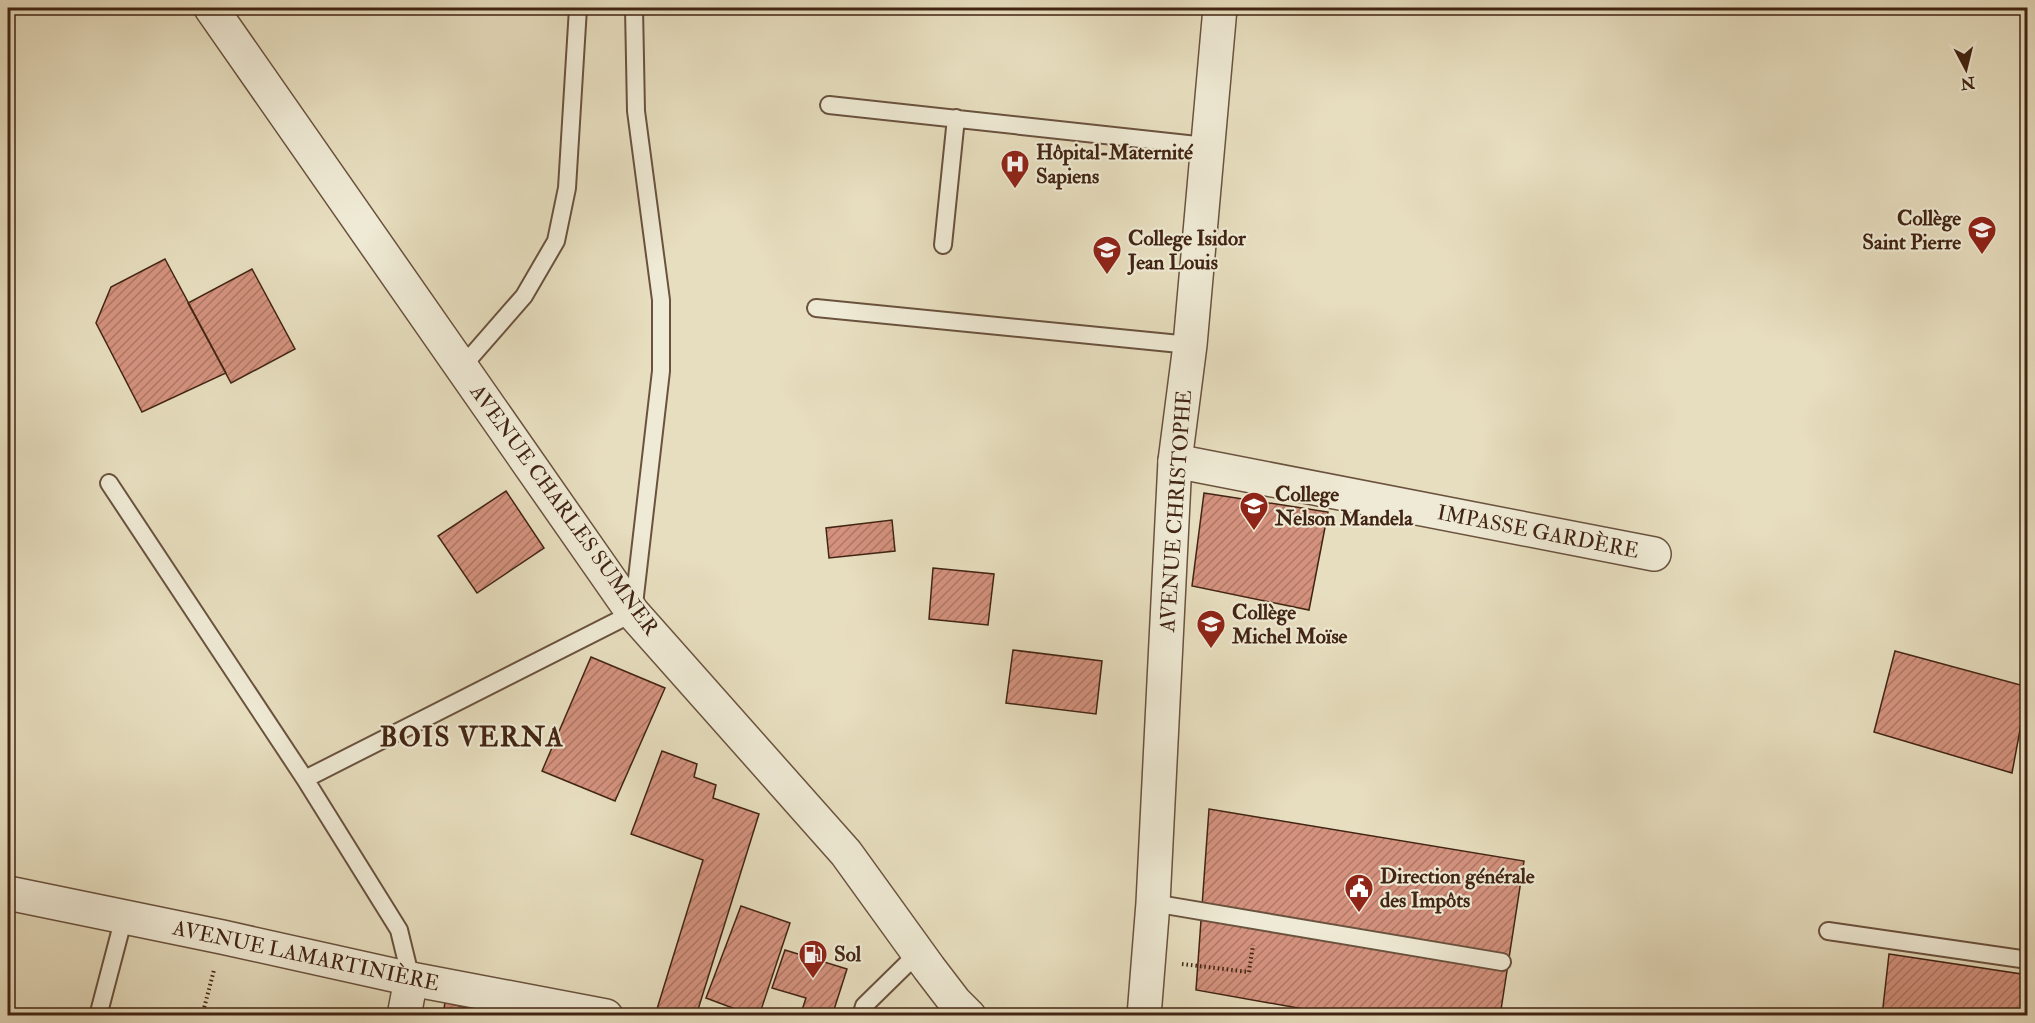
<svg xmlns="http://www.w3.org/2000/svg" width="2035" height="1023" font-family="'IM FELL Double Pica',serif">
<style>
.building{fill:url(#building-hatch);stroke:#412413;stroke-width:1.5}
.lines{fill:none;stroke-linecap:round;stroke-linejoin:round}
.service-casing{stroke:#6a523e;stroke-width:20}
.minor-casing{stroke:#6a523e;stroke-width:36}
.tertiary-casing{stroke:#6a523e;stroke-width:36}
.path{stroke:#412413;stroke-width:4;stroke-dasharray:1.5 3;stroke-linecap:butt}
.service{stroke:#efead5;stroke-width:16}
.minor{stroke:#efead5;stroke-width:33}
.tertiary{stroke:#efead5;stroke-width:33}
.labels{text-anchor:middle;dominant-baseline:central;stroke-width:4.5;stroke-linejoin:round;paint-order:stroke}
.poi-label{font-size:21px;font-weight:bold;fill:#412413;stroke:#efead5;text-anchor:start}
.street-label{font-size:21px;fill:#412413;stroke:#efead5}
.district-label{font-size:27px;font-weight:bold;letter-spacing:1.5px;fill:#412413;stroke:#efead5}
</style>
<defs>
<pattern id="building-hatch" width="6" height="6" patternUnits="userSpaceOnUse" patternTransform="scale(1.5)"><rect width="6" height="6" fill="#d4927e"/><path d="M-1 1l2-2M0 6l6-6M5 7l2-2" fill="none" stroke="#ae7766"/></pattern>
</defs>
<rect width="100%" height="100%" fill="#e7debf"/>
<filter id="stains"><feTurbulence type="fractalNoise" baseFrequency=".00333" numOctaves="4"/><feColorMatrix values="0 0 0 0 .2 0 0 0 0 .09 0 0 0 0 .02 0 0 0 .5 -.17"/></filter>
<radialGradient id="worn" r=".72"><stop offset=".6" stop-color="#630" stop-opacity="0"/><stop offset="1" stop-color="#630" stop-opacity=".3"/></radialGradient>
<!-- building -->
<path class="building" d="M 165,259 L 226,373 L 142,412 L 96,323 L 111,287 Z
M 252,269 L 295,349 L 231,383 L 188,303 Z
M 506,491 L 544,548 L 477,593 L 438,536 Z
M 1204,493 L 1328,512 L 1309,610 L 1192,586 Z
M 892,520 L 895,551 L 829,558 L 826,528 Z
M 933,568 L 994,574 L 988,625 L 929,619 Z
M 1013,650 L 1102,661 L 1096,714 L 1006,703 Z
M 1895,651 L 2028,687 L 2012,773 L 1874,732 Z
M 591,657 L 665,688 L 615,801 L 542,771 Z
M 662,751 L 697,764 L 694,777 L 716,785 L 713,798 L 759,814 L 696,1016 L 680,1016 L 657,1009 L 703,860 L 631,834 Z
M 1209,809 L 1524,861 L 1500,1016 L 1343,1016 L 1196,990 Z
M 741,906 L 790,923 L 759,1016 L 754,1016 L 706,998 Z
M 785,950 L 847,969 L 832,1016 L 800,1016 L 806,998 L 772,988 Z
M 1889,954 L 2028,975 L 2028,1016 L 1882,1016 Z
M 445,1002 L 496,1016 L 443,1016 Z"/>
<g class="lines">
<!-- service casing -->
<g class="service-casing">
<path id="service" d="M 829,105 L 1206,146
M 943,245 L 956,118
M 816,308 L 1190,345
M 462,367 L 524,296 L 556,241 L 567,188 L 578,8
M 109,483 L 305,779 L 399,930 L 411,979
M 305,779 L 633,613 L 661,371 L 661,300 L 636,111 L 634,8
M 1153,903 L 1502,962
M 1828,931 L 2028,960
M 98,1016 L 124,917
M 861,1016 L 864,1006 L 918,953"/>
</g>
<!-- minor casing -->
<g class="minor-casing">
<path id="minor" d="M 1175,461 L 1654,554
M 404,1016 L 411,979"/>
</g>
<!-- tertiary casing -->
<g class="tertiary-casing">
<path id="tertiary" d="M 211,8 L 633,613 L 846,853 L 929,968 L 955,1002 L 969,1016
M 8,893 L 222,937 L 411,979 L 606,1016
M 1144,1016 L 1153,903 L 1175,461 L 1190,345 L 1220,8"/>
</g>
<!-- path -->
<path class="path" d="M 1182,964 L 1249,972 L 1253,945
M 202,1016 L 214,970"/>
<!-- service -->
<use href="#service" class="service"/>
<!-- minor -->
<use href="#minor" class="minor"/>
<!-- tertiary -->
<use href="#tertiary" class="tertiary"/>
</g>
<!-- icons -->
<defs>
<g id="hospital-pin" transform="scale(1.5)"><path d="M0 17L-7.5 6A9.5 9.5 0 1 1 7.5 6Z" fill="#8f2418" stroke="#efead5"/><path d="M-5-5h3v3.5h4V-5h3V5h-3V1.5h-4V5h-3Z" fill="#fff"/></g>
<g id="school-pin" transform="scale(1.5)"><path d="M0 17L-7.5 6A9.5 9.5 0 1 1 7.5 6Z" fill="#8f2418" stroke="#efead5"/><path d="M0-5L7-2L0 1L-7-2ZM-4 1L0 2.5L4 1V4Q0 6-4 4Z" fill="#fff"/></g>
<g id="civic-pin" transform="scale(1.5)"><path d="M0 17L-7.5 6A9.5 9.5 0 1 1 7.5 6Z" fill="#8f2418" stroke="#efead5"/><path d="M-.6-6.5H3V-4.5H.6V-3L4-1V1h2V6H-6V1h2V-1L-.6-3ZM-1.2 2.5V6h2.4V2.5Z" fill="#fff"/></g>
<g id="fuel-pin" transform="scale(1.5)"><path d="M0 17L-7.5 6A9.5 9.5 0 1 1 7.5 6Z" fill="#8f2418" stroke="#efead5"/><path d="M-5.5-6h7V0h2V4h1.3V-2.5L3-4.5l.8-.8L6-3V5H2.5V1h-1V6h-7ZM-4.2-4.7v3.2H.2V-4.7Z" fill="#fff"/></g>
</defs>
<g fill-rule="evenodd">
<use href="#hospital-pin" x="1015" y="164"/>
<use href="#school-pin" x="1982" y="230"/>
<use href="#school-pin" x="1107" y="250"/>
<use href="#school-pin" x="1254" y="506"/>
<use href="#school-pin" x="1211" y="624"/>
<use href="#civic-pin" x="1359" y="888"/>
<use href="#fuel-pin" x="813" y="954"/>
</g>
<g class="labels">
<!-- poi labels -->
<g class="poi-label">
<text x="1036" y="152">Hôpital-Maternité<tspan x="1036" dy="24">Sapiens</tspan></text>
<text x="1961" y="218" text-anchor="end">Collège<tspan x="1961" dy="24">Saint Pierre</tspan></text>
<text x="1128" y="238">College Isidor<tspan x="1128" dy="24">Jean Louis</tspan></text>
<text x="1275" y="494">College<tspan x="1275" dy="24">Nelson Mandela</tspan></text>
<text x="1232" y="612">Collège<tspan x="1232" dy="24">Michel Moïse</tspan></text>
<text x="1380" y="876">Direction générale<tspan x="1380" dy="24">des Impôts</tspan></text>
<text x="834" y="954">Sol</text>
</g>
<!-- street labels -->
<g class="street-label">
<text transform="translate(564 510) rotate(54)">AVENUE CHARLES SUMNER</text>
<text transform="translate(1176 511) rotate(-86)">AVENUE CHRISTOPHE</text>
<text transform="translate(1538 532) rotate(11)">IMPASSE GARDÈRE</text>
<text transform="translate(306 956) rotate(12)">AVENUE LAMARTINIÈRE</text>
</g>
<!-- district labels -->
<g class="district-label">
<text x="472" y="737">BOIS VERNA</text>
</g>
</g>
<!-- margin -->
<rect width="2035" height="1023" fill="none" stroke="#e7debf" stroke-width="30"/>
<rect x="9" y="9" width="2017" height="1005" fill="none" stroke="#412413" stroke-width="3"/>
<rect x="15" y="15" width="2005" height="993" fill="none" stroke="#412413" stroke-width="1.5"/>
<!-- north arrow -->
<g transform="translate(1966 69) rotate(173)" stroke="#efead5" stroke-width="4.5" paint-order="stroke">
<path d="M0-4.5L10 22L0 15L-10 22Z" fill="#412413"/>
<text y="-9" font-size="16" font-weight="bold" text-anchor="middle" fill="#412413">N</text>
</g>
<rect width="100%" height="100%" filter="url(#stains)"/>
<rect width="100%" height="100%" fill="url(#worn)"/>
</svg>
